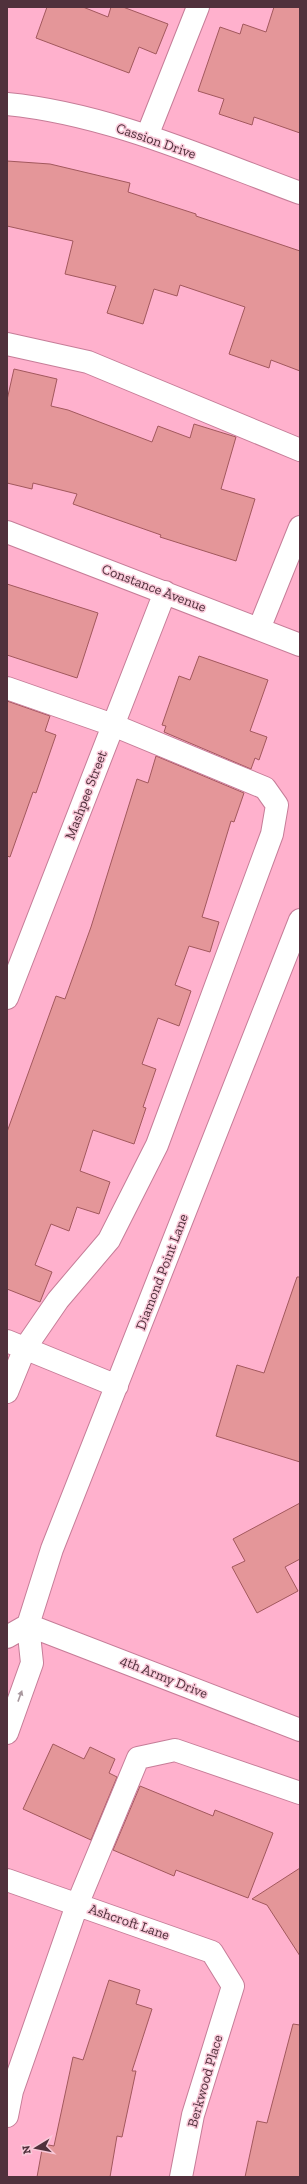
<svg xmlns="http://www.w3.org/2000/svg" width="307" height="2184" font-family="'Zilla Slab',serif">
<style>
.building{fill:#e49699;stroke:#a2585d}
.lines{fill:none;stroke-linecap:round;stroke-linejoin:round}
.minor-casing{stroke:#c67d98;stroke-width:24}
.minor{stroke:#fff;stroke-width:22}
.oneway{fill:#a8989e}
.labels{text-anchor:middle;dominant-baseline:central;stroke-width:3;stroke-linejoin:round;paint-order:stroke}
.street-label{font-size:14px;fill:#50313c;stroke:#f9c9d9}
</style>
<rect width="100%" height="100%" fill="#ffb1cd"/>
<!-- building -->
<path class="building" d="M 47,7 L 83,7 L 108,17 L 111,7 L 123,7 L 168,24 L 156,54 L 139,47 L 129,73 L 36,38 Z
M 274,7 L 300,7 L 300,133 L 254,117 L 252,125 L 219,114 L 224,99 L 198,91 L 220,27 L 240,34 L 243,24 L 266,32 Z
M 7,161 L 50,164 L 130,183 L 128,192 L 196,214 L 196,216 L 300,251 L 300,371 L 271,360 L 269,368 L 229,354 L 245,307 L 180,285 L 177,296 L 154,289 L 143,324 L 107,313 L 116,286 L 65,274 L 73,241 L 7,226 Z
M 14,369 L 57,379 L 51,406 L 68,410 L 152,442 L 158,426 L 190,438 L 194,424 L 236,437 L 221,489 L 255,499 L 236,561 L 160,537 L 161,535 L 73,504 L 77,494 L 33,483 L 32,489 L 7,483 L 7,400 Z
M 7,584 L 98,613 L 77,678 L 7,655 Z
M 199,656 L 268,680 L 250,731 L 267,737 L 259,760 L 255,758 L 251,769 L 164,732 L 166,726 L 162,725 L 179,676 L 190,680 Z
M 7,701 L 50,716 L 45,731 L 56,735 L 36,793 L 33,792 L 10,857 L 7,856 Z
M 156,756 L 244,793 L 234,822 L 231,821 L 202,917 L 219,922 L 210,952 L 189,946 L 175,985 L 191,991 L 179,1026 L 158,1018 L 142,1064 L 156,1069 L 143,1107 L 146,1108 L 134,1144 L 93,1130 L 80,1171 L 110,1182 L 99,1214 L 77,1207 L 69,1231 L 51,1224 L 35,1265 L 52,1272 L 40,1302 L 7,1289 L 7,1132 L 56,996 L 65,999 L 91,927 L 137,779 L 148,783 Z
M 297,1277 L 300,1277 L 300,1462 L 216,1436 L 237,1365 L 264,1373 Z
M 300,1503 L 300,1559 L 285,1567 L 298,1591 L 257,1613 L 232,1567 L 245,1561 L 233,1539 Z
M 53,1744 L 84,1759 L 90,1747 L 115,1759 L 109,1773 L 117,1777 L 91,1840 L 23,1809 Z
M 140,1786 L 213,1816 L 215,1810 L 273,1833 L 248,1898 L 176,1870 L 174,1876 L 113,1850 Z
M 300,1868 L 300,1956 L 267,1905 L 252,1899 Z
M 109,1980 L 140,1990 L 136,2004 L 152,2009 L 132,2071 L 136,2071 L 122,2137 L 117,2136 L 110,2177 L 37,2177 L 43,2144 L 54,2146 L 73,2057 L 83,2060 Z
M 293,2024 L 300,2025 L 300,2177 L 245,2177 L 257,2121 L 267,2123 Z"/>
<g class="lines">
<!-- minor casing -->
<g class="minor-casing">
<path id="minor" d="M 7,104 C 109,114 205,158 300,193
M 147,136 L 198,7
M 7,344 L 88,362 L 300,450
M 7,532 L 300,645
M 259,629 L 300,527
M 7,688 L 113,725 L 265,788 L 277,805 L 272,834 L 157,1145 L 109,1240 L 58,1300 L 25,1348 L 7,1392
M 7,998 L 165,592
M 7,1341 L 117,1386
M 28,1625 L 300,1730
M 7,1637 L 28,1625
M 7,1733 L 32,1663 L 28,1625 L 52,1549 L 300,920
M 7,1880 L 212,1952 L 233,1986 L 193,2115 L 181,2177
M 7,2116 L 12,2091 L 77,1905 L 138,1758 L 175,1750 L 300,1793"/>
</g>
<!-- minor -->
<use href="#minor" class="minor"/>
</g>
<!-- one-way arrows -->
<defs><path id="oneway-solid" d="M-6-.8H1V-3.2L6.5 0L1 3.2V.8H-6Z"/></defs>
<use class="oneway" href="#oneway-solid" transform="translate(20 1696) rotate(-70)"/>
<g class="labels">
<!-- street labels -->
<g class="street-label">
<text transform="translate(156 141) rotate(19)">Cassion Drive</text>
<text transform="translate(154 588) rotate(21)">Constance Avenue</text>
<text transform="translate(86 795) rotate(-69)">Mashpee Street</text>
<text transform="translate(162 1272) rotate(-69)">Diamond Point Lane</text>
<text transform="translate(164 1677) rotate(22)">4th Army Drive</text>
<text transform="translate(129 1922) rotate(19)">Ashcroft Lane</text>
<text transform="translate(205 2081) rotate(-74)">Berkwood Place</text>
</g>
</g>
<!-- border -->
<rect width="307" height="2184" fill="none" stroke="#50313c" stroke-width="16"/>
<!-- north arrow -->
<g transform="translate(36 2148) rotate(260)" stroke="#f9c9d9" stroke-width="3" paint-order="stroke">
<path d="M0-3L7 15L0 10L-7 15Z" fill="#50313c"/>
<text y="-6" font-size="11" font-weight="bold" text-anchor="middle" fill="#50313c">N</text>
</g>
</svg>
